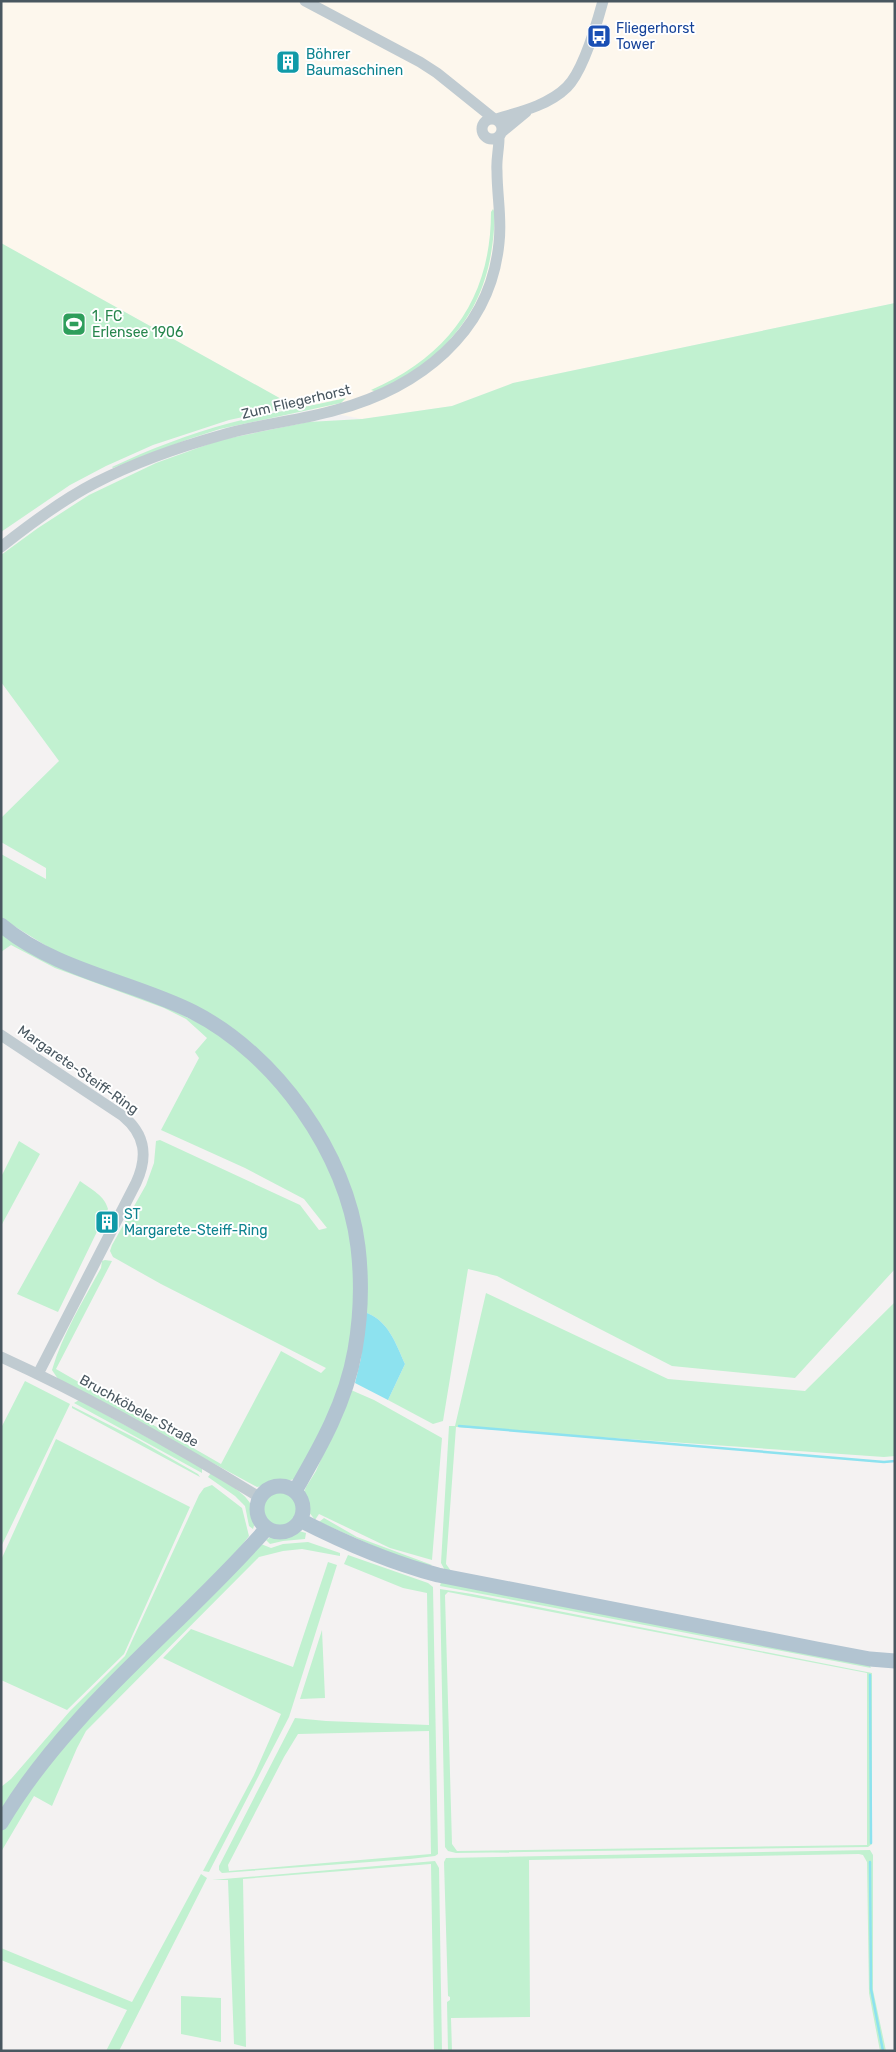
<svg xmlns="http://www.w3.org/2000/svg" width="896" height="2052" font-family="Rubik,sans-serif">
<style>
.commercial{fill:#fdf7ed}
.green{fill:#c1f1d0;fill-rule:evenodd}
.water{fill:#8de2ef}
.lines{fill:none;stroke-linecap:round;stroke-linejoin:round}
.stream{stroke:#8de2ef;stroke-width:2.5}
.minor{stroke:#c0cbd1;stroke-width:11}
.major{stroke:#b2c4d1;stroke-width:15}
.labels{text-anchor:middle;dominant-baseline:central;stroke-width:4;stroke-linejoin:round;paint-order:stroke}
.transit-label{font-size:14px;fill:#164399;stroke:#fff;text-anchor:start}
.culture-label{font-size:14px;fill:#0d838f;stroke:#fff;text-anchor:start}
.leisure-label{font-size:14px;fill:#27864d;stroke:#fff;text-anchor:start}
.street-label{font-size:14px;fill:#495760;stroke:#fff}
</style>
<rect width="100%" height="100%" fill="#f4f2f2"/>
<!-- commercial -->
<path class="commercial" d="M 1,1 L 895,1 L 895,303 L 513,383 L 452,406 L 362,419 L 292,405 L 1,243 Z"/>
<!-- green -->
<path class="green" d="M 493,209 L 495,213 C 493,266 482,307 444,346 C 439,351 433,358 428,362 C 413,374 394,382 377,392 L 371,390 C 449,356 491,298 491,212 Z
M 1,243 L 292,405 L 345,393 L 345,395 L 229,420 L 153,445 L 106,466 L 70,485 L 1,532 Z
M 895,303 L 895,1269 L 795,1378 L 672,1366 L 497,1276 L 468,1269 L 443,1421 L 433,1424 L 388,1400 L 405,1364 C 396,1344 388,1319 364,1312 L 346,1183 L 257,1052 L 61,955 L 1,918 L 1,854 L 46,879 L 46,868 L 1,842 L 1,818 L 59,761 L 1,682 L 1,555 L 38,528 L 89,495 L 156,463 L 220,440 L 308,422 L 362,419 L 452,406 L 513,383 Z
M 346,398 L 341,403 L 220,429 L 189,439 L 113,468 L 112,467 C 150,449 189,434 230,423 C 268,413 307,407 346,398 Z
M 1,931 L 188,1015 L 232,1043 L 279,1087 L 319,1144 L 347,1216 L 355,1275 L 350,1350 L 335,1403 L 295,1479 L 257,1487 L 58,1379 L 52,1370 C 63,1333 83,1301 101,1268 L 102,1261 L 105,1260 L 112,1261 L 56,1369 L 221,1464 L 281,1351 L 321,1373 L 326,1368 L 161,1284 L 113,1257 L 110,1251 L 112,1245 L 146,1185 L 154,1163 L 156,1141 L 160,1140 L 300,1205 L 319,1230 L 327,1228 L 304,1199 L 245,1168 L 161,1130 L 199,1058 L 195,1052 L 207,1038 L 186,1019 L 164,1008 L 55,968 L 11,945 L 1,952 Z
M 19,1141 L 40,1154 L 1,1226 L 1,1177 Z
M 80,1181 C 91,1189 105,1196 108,1209 L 58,1312 L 17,1294 Z
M 486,1293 L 668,1379 L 805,1391 L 895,1302 L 895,1456 L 884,1457 L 456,1427 L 446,1564 L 451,1571 L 447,1574 L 441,1563 L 449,1426 L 455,1426 Z
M 25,1381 L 70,1404 L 1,1547 L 1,1428 Z
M 351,1390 L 374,1400 L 442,1438 L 432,1560 L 390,1548 L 319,1514 L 315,1520 L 306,1508 L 304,1492 L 306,1487 L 316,1471 Z
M 79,1400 L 202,1467 L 202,1473 L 74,1403 Z
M 72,1406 L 137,1439 L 198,1474 L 200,1477 L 72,1408 Z
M 56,1439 L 190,1507 L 124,1654 L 67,1710 L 1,1680 L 1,1560 Z
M 211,1473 C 231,1486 263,1500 253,1529 L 249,1526 L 245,1506 L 235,1496 L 208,1477 Z
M 212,1485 L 242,1508 L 249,1536 L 225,1567 L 1,1815 L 1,1787 L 11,1779 L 70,1711 L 125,1656 L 199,1495 L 204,1488 Z
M262 1509a18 18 0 1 1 36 0a18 18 0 1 1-36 0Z
M 324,1518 L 357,1537 L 432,1565 L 424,1568 L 319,1522 Z
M 299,1531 L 306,1533 L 305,1539 L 283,1541 L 270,1544 L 266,1540 L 274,1535 Z
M 308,1542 L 340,1553 L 340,1556 L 302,1549 L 283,1551 L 259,1557 L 86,1731 L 77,1748 L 52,1806 L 34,1796 L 1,1852 L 1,1831 L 29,1786 L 83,1720 L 261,1544 L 271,1548 L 283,1544 Z
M 348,1555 L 428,1583 L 433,1587 L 438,1854 L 435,1856 L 410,1859 L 222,1873 L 219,1870 L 219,1866 L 295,1718 L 326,1721 L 429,1725 L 427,1593 L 403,1588 L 344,1564 ZM 429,1731 L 431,1854 L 229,1871 L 228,1865 L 284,1757 L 298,1734 Z
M 328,1562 L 337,1565 L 289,1717 L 209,1872 L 203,1871 L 254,1775 L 281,1714 L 163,1658 L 191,1629 L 293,1667 Z
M 441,1582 L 869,1664 L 871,1668 L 440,1586 Z
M 440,1589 L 472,1594 L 872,1673 L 872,1844 L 868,1847 L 456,1853 L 448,1851 L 445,1847 ZM 448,1592 L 867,1673 L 867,1845 L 457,1851 L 452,1844 L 445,1595 Z
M 322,1630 L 325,1698 L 300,1699 Z
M 870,1850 L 873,1855 L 873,1990 L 886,2051 L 880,2051 L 869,1993 L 867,1862 L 863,1855 L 859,1854 L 529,1860 L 530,2017 L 451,2018 L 452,2051 L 448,2051 L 447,2002 L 450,2000 L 450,1997 L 448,1996 L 444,1862 L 446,1858 Z
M 435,1861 L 439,1868 L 442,2051 L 434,2051 L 431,1864 L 243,1879 L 246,2047 L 234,2044 L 228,1880 L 212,1880 Z
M 201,1874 L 207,1878 L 119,2051 L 106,2051 L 127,2010 L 1,1960 L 1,1948 L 132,2002 Z
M 181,1996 L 221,1998 L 221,2042 L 181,2034 Z"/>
<!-- water -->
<path class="water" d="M 364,1312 C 388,1319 396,1344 405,1364 L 388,1400 L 355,1383 L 361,1358 Z"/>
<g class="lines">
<!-- stream -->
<path class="stream" d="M 459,1426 L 884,1462 L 895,1461
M 870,1675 L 871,1843
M 870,1862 L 871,1989 L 883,2051"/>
<!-- minor -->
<path class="minor" d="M 305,1 L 420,62 L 437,73 L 493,118
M482 129a10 10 0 1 1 20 0a10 10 0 1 1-20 0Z
M 496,119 C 520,112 549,105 567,87 C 583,71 597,23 603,1
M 503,131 L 526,112
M 1,547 C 30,524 62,500 95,483 C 134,463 179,447 222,435 C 259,424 298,421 336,410 C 418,388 490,334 499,243 C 502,219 497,196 497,171 C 496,160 499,149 499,138
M 1,1035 L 123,1116 C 146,1135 148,1157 136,1183 L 38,1374
M 1,1357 C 91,1398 176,1446 259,1497"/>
<!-- major -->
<path class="major" d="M 1,925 C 56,971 131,981 193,1012 C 276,1054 347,1154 358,1247 C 362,1281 361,1316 355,1350 C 346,1402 321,1446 295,1491
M257 1509a23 23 0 1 1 46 0a23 23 0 1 1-46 0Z
M 300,1520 C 345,1543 389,1562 438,1575 L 817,1649 L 870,1659 L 895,1661
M 1,1823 C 69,1708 180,1628 267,1528"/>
</g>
<!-- icons -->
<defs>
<g id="bus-square" transform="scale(1.25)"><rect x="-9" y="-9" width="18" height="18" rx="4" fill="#1a4fb4" stroke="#fff"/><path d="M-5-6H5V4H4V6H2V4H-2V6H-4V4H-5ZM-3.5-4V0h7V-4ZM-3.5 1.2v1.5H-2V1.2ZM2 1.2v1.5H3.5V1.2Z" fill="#fff"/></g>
<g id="building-square" transform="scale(1.25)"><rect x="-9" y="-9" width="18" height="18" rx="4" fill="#0f9aa8" stroke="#fff"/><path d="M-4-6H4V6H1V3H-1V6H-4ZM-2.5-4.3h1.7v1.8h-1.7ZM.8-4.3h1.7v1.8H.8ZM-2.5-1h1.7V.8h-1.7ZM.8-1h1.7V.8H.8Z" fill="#fff"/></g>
<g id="stadium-square" transform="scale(1.25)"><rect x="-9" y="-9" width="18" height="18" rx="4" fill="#2e9e5b" stroke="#fff"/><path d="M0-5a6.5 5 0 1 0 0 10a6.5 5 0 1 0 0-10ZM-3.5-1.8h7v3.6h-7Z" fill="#fff"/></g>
</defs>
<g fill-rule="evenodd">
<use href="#bus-square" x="599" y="36"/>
<use href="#building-square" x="288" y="62"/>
<use href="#stadium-square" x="74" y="324"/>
<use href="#building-square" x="107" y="1222"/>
</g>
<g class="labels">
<!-- transit labels -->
<g class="transit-label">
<text x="616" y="28">Fliegerhorst<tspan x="616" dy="16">Tower</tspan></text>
</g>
<!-- culture labels -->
<g class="culture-label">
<text x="306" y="54">Böhrer<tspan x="306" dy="16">Baumaschinen</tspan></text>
<text x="124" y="1214">ST<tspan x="124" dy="16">Margarete-Steiff-Ring</tspan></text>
</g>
<!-- leisure labels -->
<g class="leisure-label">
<text x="92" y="316">1. FC<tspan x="92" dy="16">Erlensee 1906</tspan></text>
</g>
<!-- street labels -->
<g class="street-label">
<text transform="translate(296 402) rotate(-13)">Zum Fliegerhorst</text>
<text transform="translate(78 1070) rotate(35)">Margarete-Steiff-Ring</text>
<text transform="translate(139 1411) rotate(29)">Bruchköbeler Straße</text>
</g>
</g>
<!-- border -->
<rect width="896" height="2052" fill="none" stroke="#495760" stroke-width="5"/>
</svg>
